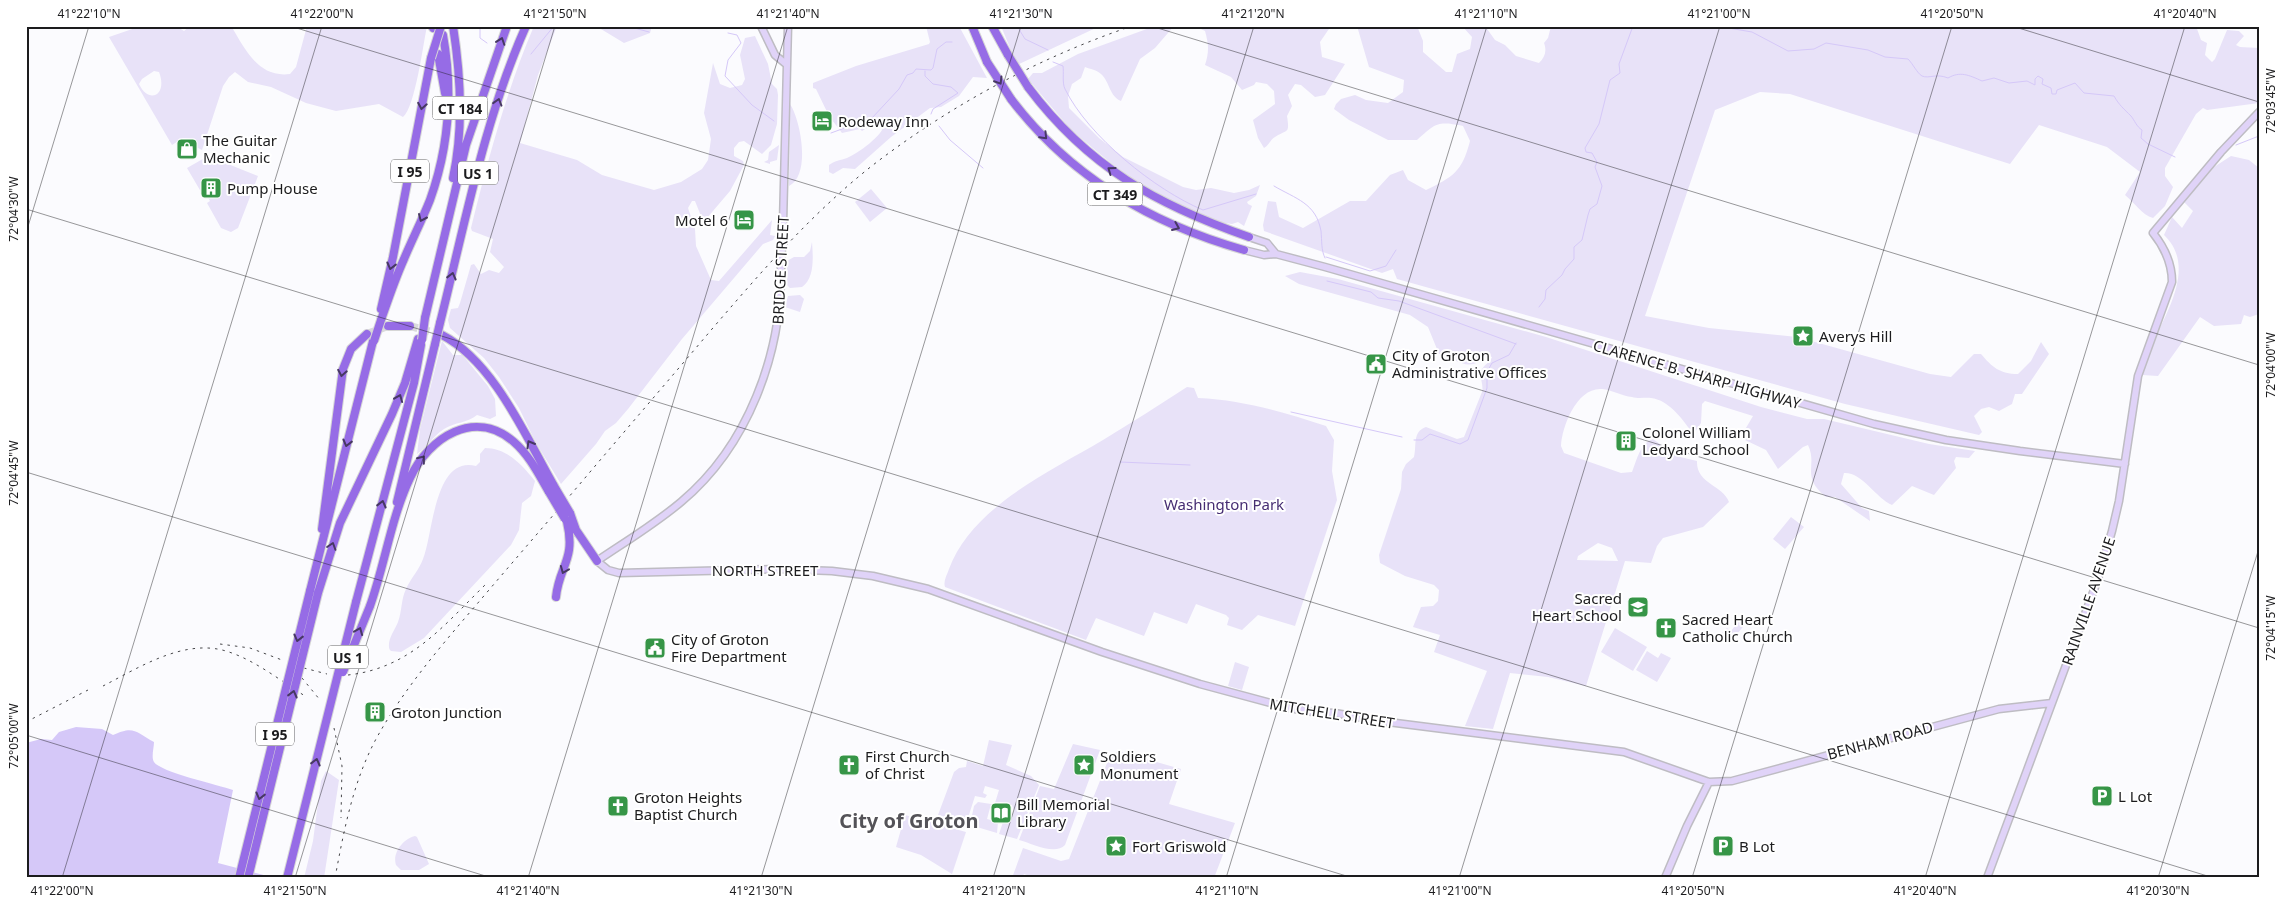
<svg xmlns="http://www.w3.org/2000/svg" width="2285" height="904" font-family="'Noto Sans',sans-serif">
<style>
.green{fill:#e8e2f8;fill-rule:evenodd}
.water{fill:#d5c8f8}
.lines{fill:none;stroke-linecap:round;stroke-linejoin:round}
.stream{stroke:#d5c8f8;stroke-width:1}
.motorway-tunnel{stroke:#dadadc;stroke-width:8;stroke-dasharray:8 4;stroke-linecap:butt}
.secondary-casing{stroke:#bebcc3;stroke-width:9}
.motorway-casing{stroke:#d6d6d6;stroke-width:10}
.secondary{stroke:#e0d3f8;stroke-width:6}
.motorway{stroke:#966ce6;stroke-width:8}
.rail{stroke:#464649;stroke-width:1;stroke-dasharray:2.5 5;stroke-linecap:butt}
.secondary-bridge-casing{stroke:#bebcc3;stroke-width:9;stroke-linecap:butt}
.motorway-bridge-casing{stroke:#d6d6d6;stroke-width:10;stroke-linecap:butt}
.secondary-bridge{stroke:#e0d3f8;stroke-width:6}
.motorway-bridge{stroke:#966ce6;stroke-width:8}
.oneway{stroke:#473864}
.ticks{fill:none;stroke:#1c1c1e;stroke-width:1;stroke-opacity:0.45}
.labels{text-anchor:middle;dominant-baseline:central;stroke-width:4;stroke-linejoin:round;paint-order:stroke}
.shield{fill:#fff;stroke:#606062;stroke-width:1}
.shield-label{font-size:14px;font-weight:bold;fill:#1c1c1e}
.poi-label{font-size:15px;fill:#1c1c1e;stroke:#fff;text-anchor:start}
.street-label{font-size:15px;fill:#1c1c1e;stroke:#fff}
.park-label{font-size:15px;fill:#462d72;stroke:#fff}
.district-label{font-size:20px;font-weight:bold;fill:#545358;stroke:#fff}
.neatline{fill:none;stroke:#1c1c1e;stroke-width:2}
.ticks-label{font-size:12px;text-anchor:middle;fill:#1c1c1e}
</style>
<rect width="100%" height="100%" fill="#fbfbfe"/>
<!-- green -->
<path class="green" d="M 141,26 L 176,26 L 184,31 L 190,26 L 231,26 C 246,50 258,78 290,74 L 296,67 L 307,26 L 427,26 C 423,45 415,107 403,117 L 379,104 L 336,111 L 306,103 L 271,87 L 248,82 L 235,72 L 229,77 L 223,86 L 202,150 L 194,146 L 190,139 L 183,138 L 172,145 L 109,37 ZM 154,71 L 159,72 C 168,95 149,105 139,84 L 142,79 Z
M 534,26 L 557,26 L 538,75 L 520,143 L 577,160 L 602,175 L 654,190 L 681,182 L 702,169 L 708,160 L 711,139 L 704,113 L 713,63 L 720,84 L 730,88 L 742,85 L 745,79 L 740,55 L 745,38 L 755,36 L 768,64 L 772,84 L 777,89 L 778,95 L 777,124 L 771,145 L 762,154 L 744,141 L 739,142 L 734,148 L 734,156 L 743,161 L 744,165 L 730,191 L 707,218 L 701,216 L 695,201 L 692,201 L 688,208 L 695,229 L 696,246 L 711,280 L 719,281 L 772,220 L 770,235 L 775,236 L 773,240 L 763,244 L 682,339 L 628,409 L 616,423 L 605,431 L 596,444 L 561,484 L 536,443 L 519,408 L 499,377 L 484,358 L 450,328 L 448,320 L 451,309 L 458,308 L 460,303 L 471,265 L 474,264 L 481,274 L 489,270 L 499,273 L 504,267 L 490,252 L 493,239 L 472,231 L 471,228 C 488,159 506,92 534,26 Z
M 596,26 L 652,26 L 650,33 L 624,43 Z
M 926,26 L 959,26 L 987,78 L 973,77 L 959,96 L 941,107 L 930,108 L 891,137 L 855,169 L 843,168 L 833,174 L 829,172 L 829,165 C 834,161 841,160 847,158 C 857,154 884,135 884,124 L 878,121 L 862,131 L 860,129 L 842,133 L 829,116 L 816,89 L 813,88 L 813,83 L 856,66 L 929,44 L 930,42 Z
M 1001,26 L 1100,26 L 1017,65 Z
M 1155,26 L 1174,26 L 1155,48 L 1140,59 L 1121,101 C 1109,96 1110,82 1101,74 C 1097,70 1090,69 1085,67 L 1081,78 L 1072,84 L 1068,96 L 1069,108 L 1099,138 L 1123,157 L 1183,187 L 1196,190 L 1211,188 L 1234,193 L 1249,190 L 1260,185 L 1256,196 L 1247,202 L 1248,204 L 1252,206 L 1244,226 L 1238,222 L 1232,224 L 1219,222 L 1194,212 L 1173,202 L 1123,173 L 1071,130 L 1028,79 L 1033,73 L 1042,73 L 1078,54 Z
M 1195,26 L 1331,26 L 1320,42 L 1322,57 L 1345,64 L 1325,95 L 1315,97 L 1301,85 L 1295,84 L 1288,95 L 1292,106 L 1287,116 C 1290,135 1287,129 1275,137 C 1270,140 1269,145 1264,148 L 1258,138 L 1253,120 L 1275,104 L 1274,91 L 1267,84 L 1256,82 L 1254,85 L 1242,90 L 1231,77 L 1205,65 C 1209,52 1209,45 1205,31 Z
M 1357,26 L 1417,26 L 1423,41 L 1423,52 L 1446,72 L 1452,72 L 1457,54 L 1470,49 L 1472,37 L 1462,26 L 1485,26 L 1495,40 L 1505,45 L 1516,56 L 1539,63 C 1545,57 1547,51 1544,43 L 1548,38 L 1551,26 L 2196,26 L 2201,40 L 2207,43 L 2205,55 L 2212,62 L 2215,59 L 2227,30 L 2239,31 L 2244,36 L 2236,45 L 2240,47 L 2259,48 L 2259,103 L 2207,110 L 2203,108 L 2196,114 L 2165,168 L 2165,176 L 2173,187 L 2165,206 L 2153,218 C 2142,215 2134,202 2125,195 L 2140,172 L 2107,147 L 2039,125 L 2010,164 L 1790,94 L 1760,92 L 1715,110 L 1645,316 L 1709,328 L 1797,337 L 1930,374 L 1951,377 L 1974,354 L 1981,354 C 1992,367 2000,374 2018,374 L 2031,361 L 2041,342 L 2049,354 L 2022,394 L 2015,394 L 2012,404 L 1999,411 L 1989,407 L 1981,409 L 1974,416 L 1982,432 L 1979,435 L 1845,404 L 1397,279 L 1393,269 L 1382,273 L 1264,231 L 1263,225 L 1268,201 L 1276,202 L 1279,217 L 1303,228 L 1350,201 L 1366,201 L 1390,175 L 1403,170 L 1408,180 L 1426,190 C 1453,177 1462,172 1470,141 L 1463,126 C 1436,121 1437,123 1417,140 L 1388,140 L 1349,120 L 1334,109 L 1336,104 L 1341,99 L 1355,95 L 1366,100 L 1388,103 L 1403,92 L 1404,80 L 1369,67 Z
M 790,104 C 801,121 811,175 789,186 Z
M 779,145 L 777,160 L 770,162 L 770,164 L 764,162 L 768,160 L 769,152 Z
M 208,156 L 258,176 L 238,228 L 231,232 L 221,228 L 207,203 L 210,201 L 207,196 L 204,197 L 187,168 Z
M 2231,156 L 2249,160 L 2259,168 L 2259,314 L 2250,317 L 2244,315 L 2241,324 L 2214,326 L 2200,317 L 2158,376 L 2142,375 C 2146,364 2149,353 2153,342 C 2168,310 2196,265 2164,235 L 2172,217 L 2182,228 L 2193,211 L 2184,202 L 2214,167 Z
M 871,189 L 887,208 L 870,222 L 855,202 Z
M 812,242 C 813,256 815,278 802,287 L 790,288 L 787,285 L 787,261 L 794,257 L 804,257 L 810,251 Z
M 1300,272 L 1338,279 L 1546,337 L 1761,407 L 1807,419 L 1824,419 L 1929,444 L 1975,451 L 1969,458 L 1956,457 L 1954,461 L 1956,468 L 1934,495 L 1912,486 L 1892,505 C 1876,498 1862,472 1844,473 L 1841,484 L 1862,508 L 1869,511 L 1870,521 L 1835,497 L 1826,497 C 1800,476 1818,466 1808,445 L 1803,447 L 1778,469 L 1766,450 L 1745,440 L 1743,433 L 1753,416 L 1705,401 L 1702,404 L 1701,423 L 1695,432 L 1691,431 C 1681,417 1668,400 1651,398 C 1645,397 1639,399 1632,397 C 1622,396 1612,390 1602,389 C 1577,387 1562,426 1561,446 L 1564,453 L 1621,473 L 1632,472 C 1637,460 1640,443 1653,439 L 1676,456 L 1697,461 C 1696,484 1723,485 1729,502 L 1703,527 L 1663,538 L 1657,546 L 1651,563 L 1625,561 L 1586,686 L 1548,677 L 1510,673 L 1493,729 L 1465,726 L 1487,671 L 1434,652 L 1440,635 L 1413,627 L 1421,607 L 1433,606 L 1438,601 L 1439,590 L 1434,585 L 1405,576 L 1380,563 L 1379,555 L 1401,489 L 1402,472 L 1406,464 L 1414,457 C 1417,445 1412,432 1426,427 L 1457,439 L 1464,437 L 1482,392 C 1484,385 1479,377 1481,371 C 1483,365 1490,363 1492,357 L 1488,356 C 1466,373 1461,360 1439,354 L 1428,327 L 1410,315 L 1299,284 L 1285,276 ZM 1598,543 L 1612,548 L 1618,561 L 1577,560 L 1578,556 Z
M 800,295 L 804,299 L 800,312 L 785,307 L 788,296 Z
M 442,341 L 453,355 L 462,355 L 465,358 L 488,386 L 495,399 L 496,416 L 490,419 L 477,415 C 468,423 455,422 444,429 C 433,436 427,447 417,454 L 420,429 Z
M 1187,387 L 1194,388 L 1198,398 C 1243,400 1283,412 1326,426 L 1334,440 L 1332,471 L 1337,500 L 1295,626 L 1258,615 L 1242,630 L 1227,625 L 1229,618 L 1226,615 L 1196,604 L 1187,624 L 1154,612 L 1144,636 L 1096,618 L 1086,640 L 945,587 C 943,581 947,575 949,569 C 972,507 1049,472 1103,440 C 1131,423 1159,405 1187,387 Z
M 485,448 C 507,448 522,465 535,481 L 531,496 L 522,503 L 519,530 L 511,545 L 424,638 L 401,652 L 391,651 C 390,650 389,649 389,647 C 388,638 395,630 398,622 C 402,612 401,599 406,589 C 411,578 419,570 423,559 C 433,535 434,455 476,466 L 480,462 L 480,454 Z
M 1791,517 L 1804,527 L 1785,549 L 1773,539 Z
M 1741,618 L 1746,623 L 1729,644 L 1720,635 L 1727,628 L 1731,631 Z
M 1615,628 L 1647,647 L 1633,671 L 1601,652 Z
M 1647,651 L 1658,658 L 1661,653 L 1671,658 L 1657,682 L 1636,670 Z
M 1235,662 L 1249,667 L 1242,690 L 1228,686 Z
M 989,740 L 1012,745 L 1006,765 L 1031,776 L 1039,785 L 1017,839 L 999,834 L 1003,822 L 1007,824 L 1010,822 L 1014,810 L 1012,805 L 1000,802 L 999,804 L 995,803 L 999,790 L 985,786 L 983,793 L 987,795 L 985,798 L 975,796 L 967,821 L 964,824 L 938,815 L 954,772 L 959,768 L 966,767 L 967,761 L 983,766 Z
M 1073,744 L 1100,750 L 1065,845 C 1055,856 1031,843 1019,840 L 1040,786 L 1054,789 Z
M 1118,751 L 1181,769 L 1169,804 L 1235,823 L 1214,878 L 1035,878 L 1024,874 L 1022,878 L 1012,878 L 1023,848 L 1061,861 L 1069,859 L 1109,758 Z
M 326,771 L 339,780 L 324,878 L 304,878 L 313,841 L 321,781 Z
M 978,802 L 991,804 L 987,819 L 998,822 L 997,833 L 970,825 L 974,806 Z
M 905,815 L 966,832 L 952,874 L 921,855 L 896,847 Z
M 415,836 L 417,837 L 429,864 L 419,870 L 401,870 L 396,865 C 392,853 403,839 415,836 Z"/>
<!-- water -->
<path class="water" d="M 76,727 L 102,729 L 113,735 C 134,725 136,732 154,742 C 154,748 151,757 154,762 C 160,772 219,785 233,790 L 218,863 L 275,878 L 26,878 L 26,743 L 41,739 L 52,740 L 59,732 Z"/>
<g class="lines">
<!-- stream -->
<path class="stream" d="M 480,26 L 480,38 L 487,43
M 627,26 L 649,32
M 1017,26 L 1025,39 L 1048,50
M 1717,26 L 1752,32 L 1788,51 L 1814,49 L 1826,43 L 1868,50 L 1885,57 L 1908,59 C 1913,64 1917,73 1922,76 C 1929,79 1936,73 1948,78 C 1960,71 1969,75 1982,81 L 1994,78 L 2009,83 L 2027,81 L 2035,85 L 2035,79 L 2038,76 L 2043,79 L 2042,84 L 2051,88 L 2052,94 L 2056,94 L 2057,90 L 2075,83 L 2084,93 L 2114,96 C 2119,105 2124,109 2131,116 C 2135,121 2136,126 2142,130 L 2141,138 L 2148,144 L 2175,157
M 728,33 L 737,35 L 741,43 L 728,60 L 725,76 L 752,105 L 774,121
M 531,54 L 554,26
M 1053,62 L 1063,66 C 1064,73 1062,83 1065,89 C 1088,136 1155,190 1203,210 L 1256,194
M 925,71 L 925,76 L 933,84 L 951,87 L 958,93 L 933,109 L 931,114
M 939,126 L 950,140 L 983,168
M 831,133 L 872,118 L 899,89 L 907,75 L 913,73 L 916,69 L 931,70 L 933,68 L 937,49 L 946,42 L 952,42
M 2236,145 L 2259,136
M 1274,186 C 1296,199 1316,203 1321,231 C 1322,241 1321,250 1325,258
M 1326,257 L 1370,271 L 1386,266 L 1396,250
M 1327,281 L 1371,292 L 1378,298 L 1399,301 L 1516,344
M 1539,307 L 1545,299 L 1546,290 L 1562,275 L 1565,269 L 1574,259 L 1574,247 L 1582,240 L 1588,215 L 1590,209 L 1597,204 L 1602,186 L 1595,167 L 1597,162 L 1592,153 L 1586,152 L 1585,148 L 1599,124 L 1610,80 L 1620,73 L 1619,64 L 1633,26
M 1291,412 L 1402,437
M 1414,440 L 1422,440 L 1430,434 L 1460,444 L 1468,440 L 1487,388 L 1487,372 L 1492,363 L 1509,355 L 1516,343
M 1120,462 L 1190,465"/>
<!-- motorway-tunnel -->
<path class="motorway-tunnel" d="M 410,326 L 442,335
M 367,334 L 388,326"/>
<!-- secondary casing -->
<g class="secondary-casing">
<path id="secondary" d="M 761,26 L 775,55 L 786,64
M 783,223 L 788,26
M 1249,237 L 1267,243 L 1276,254
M 1244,250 L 1264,255 L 1276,254 L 1325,267 L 1874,424 L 1946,440 L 2020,451 L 2125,464
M 781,268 C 782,354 748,446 681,502 C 655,524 625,542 597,561 L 608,570 L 619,573 L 779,569 L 832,571 L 873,576 L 928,589 L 1102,652 L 1200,684 L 1289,708 L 1313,712 L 1335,713 L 1380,721 L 1624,752 L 1709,782 L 1732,781 L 1999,709 L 2052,703
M 1665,878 L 1687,826 L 1709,782
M 1987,878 L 2098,579 L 2112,531 L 2119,501 L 2138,376 L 2172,282 C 2172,263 2165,248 2153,233 L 2221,152 L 2259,112"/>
</g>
<!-- motorway casing -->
<g class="motorway-casing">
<path id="motorway" d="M 432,26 L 433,28
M 453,26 C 461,77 464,128 453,178
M 972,26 L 987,62
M 992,26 L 1008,55
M 438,54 L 445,93
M 1028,87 C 1088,167 1157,205 1249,237
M 1011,99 C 1070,177 1152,224 1244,250
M 381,309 L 393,257 L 431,58
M 425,318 L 466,145 L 507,26
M 381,320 C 388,300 395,279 404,259 C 412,240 422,220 430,200 C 449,147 453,91 443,35
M 440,323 C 465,224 484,120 526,26
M 388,326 L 410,326
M 442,335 C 494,362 526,437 554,486
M 397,502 L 435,344
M 570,513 L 576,530 L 597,561
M 322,529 L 343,369 L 351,349 L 367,334
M 310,591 L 373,341
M 318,593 L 340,523 L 392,414 L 405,383 L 418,339
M 556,597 C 559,566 576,560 567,522
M 356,602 L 414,383 L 421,345
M 370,606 C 385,564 391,518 410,478 C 429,437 475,408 514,442 C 530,456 539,475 549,492"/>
</g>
<!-- secondary -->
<use href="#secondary" class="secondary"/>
<!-- motorway -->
<use href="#motorway" class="motorway"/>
<!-- rail -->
<path class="rail" d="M 220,644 L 250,648 L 282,660
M 304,668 L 327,674
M 348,675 C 411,668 444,625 486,584
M 302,678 L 320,700
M 103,686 C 140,667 186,637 229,652 C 256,661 281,681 305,696
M 26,722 L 88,690
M 334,728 L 342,766 L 341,818
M 335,878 C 344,830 353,782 376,739 C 403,690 440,647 477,604 C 511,564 545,525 579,485 C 623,433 668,381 712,329 C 762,271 812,213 873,165 C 951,105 1038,58 1132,26"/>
<!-- secondary-bridge casing -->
<g class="secondary-bridge-casing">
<path id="secondary-bridge" d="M 781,268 L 783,223"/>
</g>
<!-- motorway-bridge casing -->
<g class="motorway-bridge-casing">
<path id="motorway-bridge" d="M 1008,55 L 1028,87
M 431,58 L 441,26
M 987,62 L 1011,99
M 422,340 L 425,318
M 374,341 L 381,320
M 435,344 L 440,323
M 554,486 L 570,513
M 549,492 L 565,519
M 343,672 L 370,606
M 239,878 L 310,591
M 248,878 L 318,593
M 287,878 L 356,602"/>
</g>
<!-- secondary-bridge -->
<use href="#secondary-bridge" class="secondary-bridge"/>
<!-- motorway-bridge -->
<use href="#motorway-bridge" class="motorway-bridge"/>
</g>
<!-- one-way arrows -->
<defs><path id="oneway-chevron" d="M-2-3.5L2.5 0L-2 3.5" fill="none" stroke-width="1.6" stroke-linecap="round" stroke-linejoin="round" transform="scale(1.25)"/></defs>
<g class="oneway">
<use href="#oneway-chevron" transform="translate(501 41) rotate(-71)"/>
<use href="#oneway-chevron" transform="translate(999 81) rotate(58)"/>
<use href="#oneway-chevron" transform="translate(498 102) rotate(-73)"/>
<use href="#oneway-chevron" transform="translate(422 106) rotate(100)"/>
<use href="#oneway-chevron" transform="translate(1044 136) rotate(46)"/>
<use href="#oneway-chevron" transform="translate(1111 170) rotate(-144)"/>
<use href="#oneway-chevron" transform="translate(422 218) rotate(114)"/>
<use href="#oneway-chevron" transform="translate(1176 227) rotate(23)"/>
<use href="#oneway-chevron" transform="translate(391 266) rotate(104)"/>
<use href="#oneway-chevron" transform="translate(452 276) rotate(-76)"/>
<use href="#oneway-chevron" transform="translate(342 373) rotate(100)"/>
<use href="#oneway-chevron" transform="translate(399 398) rotate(-68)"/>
<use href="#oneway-chevron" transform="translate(347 443) rotate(104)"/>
<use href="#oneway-chevron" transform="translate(530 444) rotate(-120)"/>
<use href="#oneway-chevron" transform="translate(422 459) rotate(-51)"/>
<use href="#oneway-chevron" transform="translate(382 504) rotate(-76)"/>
<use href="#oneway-chevron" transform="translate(332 546) rotate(-72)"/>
<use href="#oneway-chevron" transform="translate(564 570) rotate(112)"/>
<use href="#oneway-chevron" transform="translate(359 631) rotate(-68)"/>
<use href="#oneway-chevron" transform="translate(298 638) rotate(104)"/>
<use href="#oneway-chevron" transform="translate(293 694) rotate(-76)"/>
<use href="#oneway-chevron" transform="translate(316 762) rotate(-76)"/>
<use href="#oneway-chevron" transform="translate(260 796) rotate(104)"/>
</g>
<!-- ticks -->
<path class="ticks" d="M 290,26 L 2259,628M 1151,26 L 2259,365M 2012,26 L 2259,102M 26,209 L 2214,878M 26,233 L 89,26M 26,472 L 1353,878M 26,735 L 492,878M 62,878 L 322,26M 295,878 L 555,26M 528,878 L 788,26M 761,878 L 1021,26M 993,878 L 1254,26M 1226,878 L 1487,26M 1459,878 L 1720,26M 1692,878 L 1952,26M 1925,878 L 2185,26M 2158,878 L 2259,548"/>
<!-- icons -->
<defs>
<g id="hotel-square" transform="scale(1.125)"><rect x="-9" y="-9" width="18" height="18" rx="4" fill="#369547" stroke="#fff"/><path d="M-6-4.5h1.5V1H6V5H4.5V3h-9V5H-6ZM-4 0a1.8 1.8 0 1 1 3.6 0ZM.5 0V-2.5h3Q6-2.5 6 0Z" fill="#fff"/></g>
<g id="shop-square" transform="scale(1.125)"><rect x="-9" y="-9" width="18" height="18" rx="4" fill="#369547" stroke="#fff"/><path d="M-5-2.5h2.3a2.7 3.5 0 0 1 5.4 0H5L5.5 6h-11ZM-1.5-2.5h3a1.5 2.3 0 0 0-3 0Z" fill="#fff"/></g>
<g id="building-square" transform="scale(1.125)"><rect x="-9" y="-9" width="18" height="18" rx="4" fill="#369547" stroke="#fff"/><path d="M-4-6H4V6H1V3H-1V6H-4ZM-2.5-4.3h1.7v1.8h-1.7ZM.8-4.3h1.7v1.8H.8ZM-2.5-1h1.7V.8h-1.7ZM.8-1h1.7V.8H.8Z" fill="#fff"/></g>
<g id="sight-square" transform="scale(1.125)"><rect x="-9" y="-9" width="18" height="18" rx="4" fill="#369547" stroke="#fff"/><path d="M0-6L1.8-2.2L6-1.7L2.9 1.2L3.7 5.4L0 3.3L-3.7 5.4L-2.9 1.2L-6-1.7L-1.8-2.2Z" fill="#fff"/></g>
<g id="civic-square" transform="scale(1.125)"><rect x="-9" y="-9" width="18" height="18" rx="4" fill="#369547" stroke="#fff"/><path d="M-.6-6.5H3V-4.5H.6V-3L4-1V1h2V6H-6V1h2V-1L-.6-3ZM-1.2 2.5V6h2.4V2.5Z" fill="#fff"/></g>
<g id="school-square" transform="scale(1.125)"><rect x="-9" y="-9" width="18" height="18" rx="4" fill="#369547" stroke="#fff"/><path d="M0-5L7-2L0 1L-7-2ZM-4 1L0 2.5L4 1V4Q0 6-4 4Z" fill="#fff"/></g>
<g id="church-square" transform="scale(1.125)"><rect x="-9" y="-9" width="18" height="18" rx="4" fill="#369547" stroke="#fff"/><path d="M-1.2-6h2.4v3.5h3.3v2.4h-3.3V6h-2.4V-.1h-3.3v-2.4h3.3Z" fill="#fff"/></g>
<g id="parking-square" transform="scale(1.125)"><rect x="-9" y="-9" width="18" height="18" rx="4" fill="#369547" stroke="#fff"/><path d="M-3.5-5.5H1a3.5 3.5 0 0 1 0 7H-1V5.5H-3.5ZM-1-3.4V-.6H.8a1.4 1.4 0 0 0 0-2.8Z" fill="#fff"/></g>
<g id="library-square" transform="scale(1.125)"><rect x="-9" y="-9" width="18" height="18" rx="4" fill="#369547" stroke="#fff"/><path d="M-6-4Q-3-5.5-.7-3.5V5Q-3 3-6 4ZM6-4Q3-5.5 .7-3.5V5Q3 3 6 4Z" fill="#fff"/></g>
</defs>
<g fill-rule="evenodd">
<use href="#hotel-square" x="822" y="121"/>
<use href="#shop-square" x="187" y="149"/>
<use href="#building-square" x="211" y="188"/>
<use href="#hotel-square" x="744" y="220"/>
<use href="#sight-square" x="1803" y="336"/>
<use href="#civic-square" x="1376" y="364"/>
<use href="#building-square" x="1626" y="441"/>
<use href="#school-square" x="1638" y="607"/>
<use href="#church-square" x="1666" y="628"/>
<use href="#civic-square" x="655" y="648"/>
<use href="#building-square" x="375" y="712"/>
<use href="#church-square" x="849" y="765"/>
<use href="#sight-square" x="1084" y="765"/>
<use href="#parking-square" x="2102" y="796"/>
<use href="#church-square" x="618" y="806"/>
<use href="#library-square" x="1001" y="813"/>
<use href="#sight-square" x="1116" y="846"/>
<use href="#parking-square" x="1723" y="846"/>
</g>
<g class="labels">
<!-- shield labels -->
<g class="shield">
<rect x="432.5" y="96.5" width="55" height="23" rx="4"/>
<rect x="391" y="159.5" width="38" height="23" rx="4"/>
<rect x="458" y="161.5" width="40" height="23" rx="4"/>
<rect x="1087.5" y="182.5" width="55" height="23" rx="4"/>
<rect x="328" y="645.5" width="40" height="23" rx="4"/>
<rect x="256" y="722.5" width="38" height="23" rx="4"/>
</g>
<g class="shield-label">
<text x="460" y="108">CT 184</text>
<text x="410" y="171">I 95</text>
<text x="478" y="173">US 1</text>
<text x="1115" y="194">CT 349</text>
<text x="348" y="657">US 1</text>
<text x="275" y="734">I 95</text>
</g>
<!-- poi labels -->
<g class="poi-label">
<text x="838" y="121">Rodeway Inn</text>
<text x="203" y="140">The Guitar<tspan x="203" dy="17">Mechanic</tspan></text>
<text x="227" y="188">Pump House</text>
<text x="728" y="220" text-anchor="end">Motel 6</text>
<text x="1819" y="336">Averys Hill</text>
<text x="1392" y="355">City of Groton<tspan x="1392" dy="17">Administrative Offices</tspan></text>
<text x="1642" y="432">Colonel William<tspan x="1642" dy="17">Ledyard School</tspan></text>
<text x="1622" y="598" text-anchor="end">Sacred<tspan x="1622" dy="17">Heart School</tspan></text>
<text x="1682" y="619">Sacred Heart<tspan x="1682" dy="17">Catholic Church</tspan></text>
<text x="671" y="639">City of Groton<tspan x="671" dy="17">Fire Department</tspan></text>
<text x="391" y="712">Groton Junction</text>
<text x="865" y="756">First Church<tspan x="865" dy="17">of Christ</tspan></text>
<text x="1100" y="756">Soldiers<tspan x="1100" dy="17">Monument</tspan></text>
<text x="2118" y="796">L Lot</text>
<text x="634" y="797">Groton Heights<tspan x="634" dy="17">Baptist Church</tspan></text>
<text x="1017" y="804">Bill Memorial<tspan x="1017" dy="17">Library</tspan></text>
<text x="1132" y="846">Fort Griswold</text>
<text x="1739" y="846">B Lot</text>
</g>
<!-- street labels -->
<g class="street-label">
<text transform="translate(780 270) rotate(-87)">BRIDGE STREET</text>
<text transform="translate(1697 374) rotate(16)">CLARENCE B. SHARP HIGHWAY</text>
<text x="765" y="570">NORTH STREET</text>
<text transform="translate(2088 601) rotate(-71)">RAINVILLE AVENUE</text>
<text transform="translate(1332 713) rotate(9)">MITCHELL STREET</text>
<text transform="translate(1880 740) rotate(-15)">BENHAM ROAD</text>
</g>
<!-- park labels -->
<g class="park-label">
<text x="1224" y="504">Washington Park</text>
</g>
<!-- district labels -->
<g class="district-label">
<text x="909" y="820">City of Groton</text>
</g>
</g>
<!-- border -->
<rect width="2285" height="904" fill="none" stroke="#ffffff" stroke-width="55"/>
<rect x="28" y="28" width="2230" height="848" class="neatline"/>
<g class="ticks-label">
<text x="89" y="18">41°22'10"N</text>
<text x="322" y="18">41°22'00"N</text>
<text x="555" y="18">41°21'50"N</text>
<text x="788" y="18">41°21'40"N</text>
<text x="1021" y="18">41°21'30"N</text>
<text x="1253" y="18">41°21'20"N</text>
<text x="1486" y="18">41°21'10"N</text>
<text x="1719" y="18">41°21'00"N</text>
<text x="1952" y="18">41°20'50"N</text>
<text x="2185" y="18">41°20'40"N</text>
<text transform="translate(2271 101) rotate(-90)" y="4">72°03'45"W</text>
<text transform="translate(14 209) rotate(-90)" y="4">72°04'30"W</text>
<text transform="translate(2271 365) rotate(-90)" y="4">72°04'00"W</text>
<text transform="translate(14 473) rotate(-90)" y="4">72°04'45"W</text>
<text transform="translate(2271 628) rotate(-90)" y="4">72°04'15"W</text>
<text transform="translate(14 736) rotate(-90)" y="4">72°05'00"W</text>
<text x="62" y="895">41°22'00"N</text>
<text x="295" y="895">41°21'50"N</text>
<text x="528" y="895">41°21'40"N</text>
<text x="761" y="895">41°21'30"N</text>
<text x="994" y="895">41°21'20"N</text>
<text x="1227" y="895">41°21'10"N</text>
<text x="1460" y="895">41°21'00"N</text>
<text x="1693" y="895">41°20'50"N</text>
<text x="1925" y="895">41°20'40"N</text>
<text x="2158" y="895">41°20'30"N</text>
</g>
</svg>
